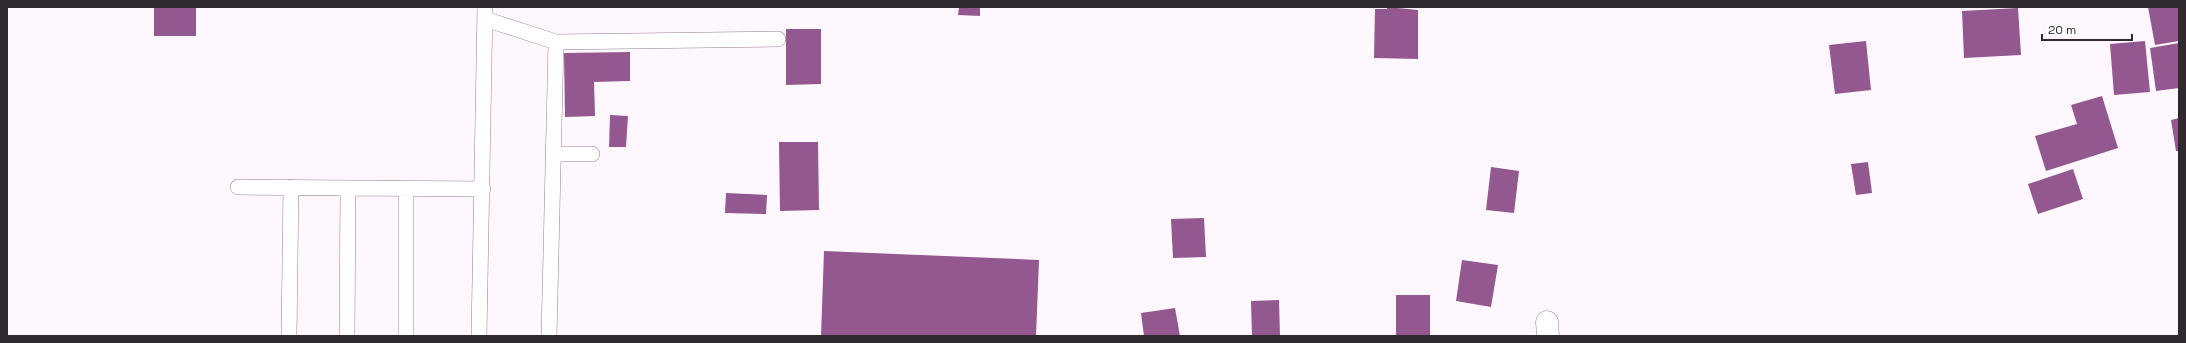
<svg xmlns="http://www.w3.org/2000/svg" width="2186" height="343" font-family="'Space Grotesk',sans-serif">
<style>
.building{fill:#93588f}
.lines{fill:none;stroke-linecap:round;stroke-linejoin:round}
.lane-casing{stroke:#928090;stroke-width:16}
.street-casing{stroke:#928090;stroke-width:23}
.lane{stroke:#fff;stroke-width:15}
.street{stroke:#fff;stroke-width:22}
</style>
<rect width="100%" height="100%" fill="#fff7fe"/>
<!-- building -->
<path class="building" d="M 154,7 L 196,7 L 196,36 L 154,36 Z
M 959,7 L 980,7 L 980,16 L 958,15 Z
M 1387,7 L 1418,10 L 1418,59 L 1374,58 L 1375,9 L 1387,9 Z
M 2148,7 L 2179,7 L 2179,41 L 2155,45 Z
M 2018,8 L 2021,55 L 1964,58 L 1962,11 Z
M 786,29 L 821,29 L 821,84 L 786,85 Z
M 1866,41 L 1871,90 L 1835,94 L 1829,45 Z
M 2145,41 L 2150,92 L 2114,95 L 2110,44 Z
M 2179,43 L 2179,88 L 2156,91 L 2150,48 Z
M 630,52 L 630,81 L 594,82 L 595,116 L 565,117 L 564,53 Z
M 2102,96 L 2118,148 L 2046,171 L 2035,136 L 2077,124 L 2071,105 Z
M 610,115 L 628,116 L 626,147 L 609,147 Z
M 2179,118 L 2179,151 L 2176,151 L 2171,120 Z
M 779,142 L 818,142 L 819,210 L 780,211 Z
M 1868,162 L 1872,193 L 1856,195 L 1851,164 Z
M 1491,167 L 1519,171 L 1514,213 L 1486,210 Z
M 2073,169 L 2083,199 L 2038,214 L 2028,184 Z
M 726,193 L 767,195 L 766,214 L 725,213 Z
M 1204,218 L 1206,257 L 1173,258 L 1171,219 Z
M 824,251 L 1039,260 L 1036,336 L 821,336 Z
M 1462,260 L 1498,265 L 1491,307 L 1456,301 Z
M 1396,295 L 1430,295 L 1430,336 L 1396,336 Z
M 1279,300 L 1280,336 L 1252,336 L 1251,301 Z
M 1175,308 L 1180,336 L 1144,336 L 1141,313 Z"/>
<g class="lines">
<!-- lane casing -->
<g class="lane-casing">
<path id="lane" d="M 485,19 L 556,42 L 778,39
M 555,154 L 592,154
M 238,187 L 483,189
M 289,336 L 291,187
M 347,336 L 348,188
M 406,336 L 406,188
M 479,336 L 485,7
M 549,336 L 556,42"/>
</g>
<!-- street casing -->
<g class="street-casing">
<path id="street" d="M 1547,322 L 1548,336"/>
</g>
<!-- lane -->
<use href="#lane" class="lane"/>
<!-- street -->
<use href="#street" class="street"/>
</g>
<!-- border -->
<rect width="2186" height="343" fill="none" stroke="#312930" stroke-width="16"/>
<!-- scale -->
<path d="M2042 34v6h90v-6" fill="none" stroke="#312930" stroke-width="2"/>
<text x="2048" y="34" font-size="12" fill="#312930" stroke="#ffffff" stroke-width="3" paint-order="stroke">20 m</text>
</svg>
